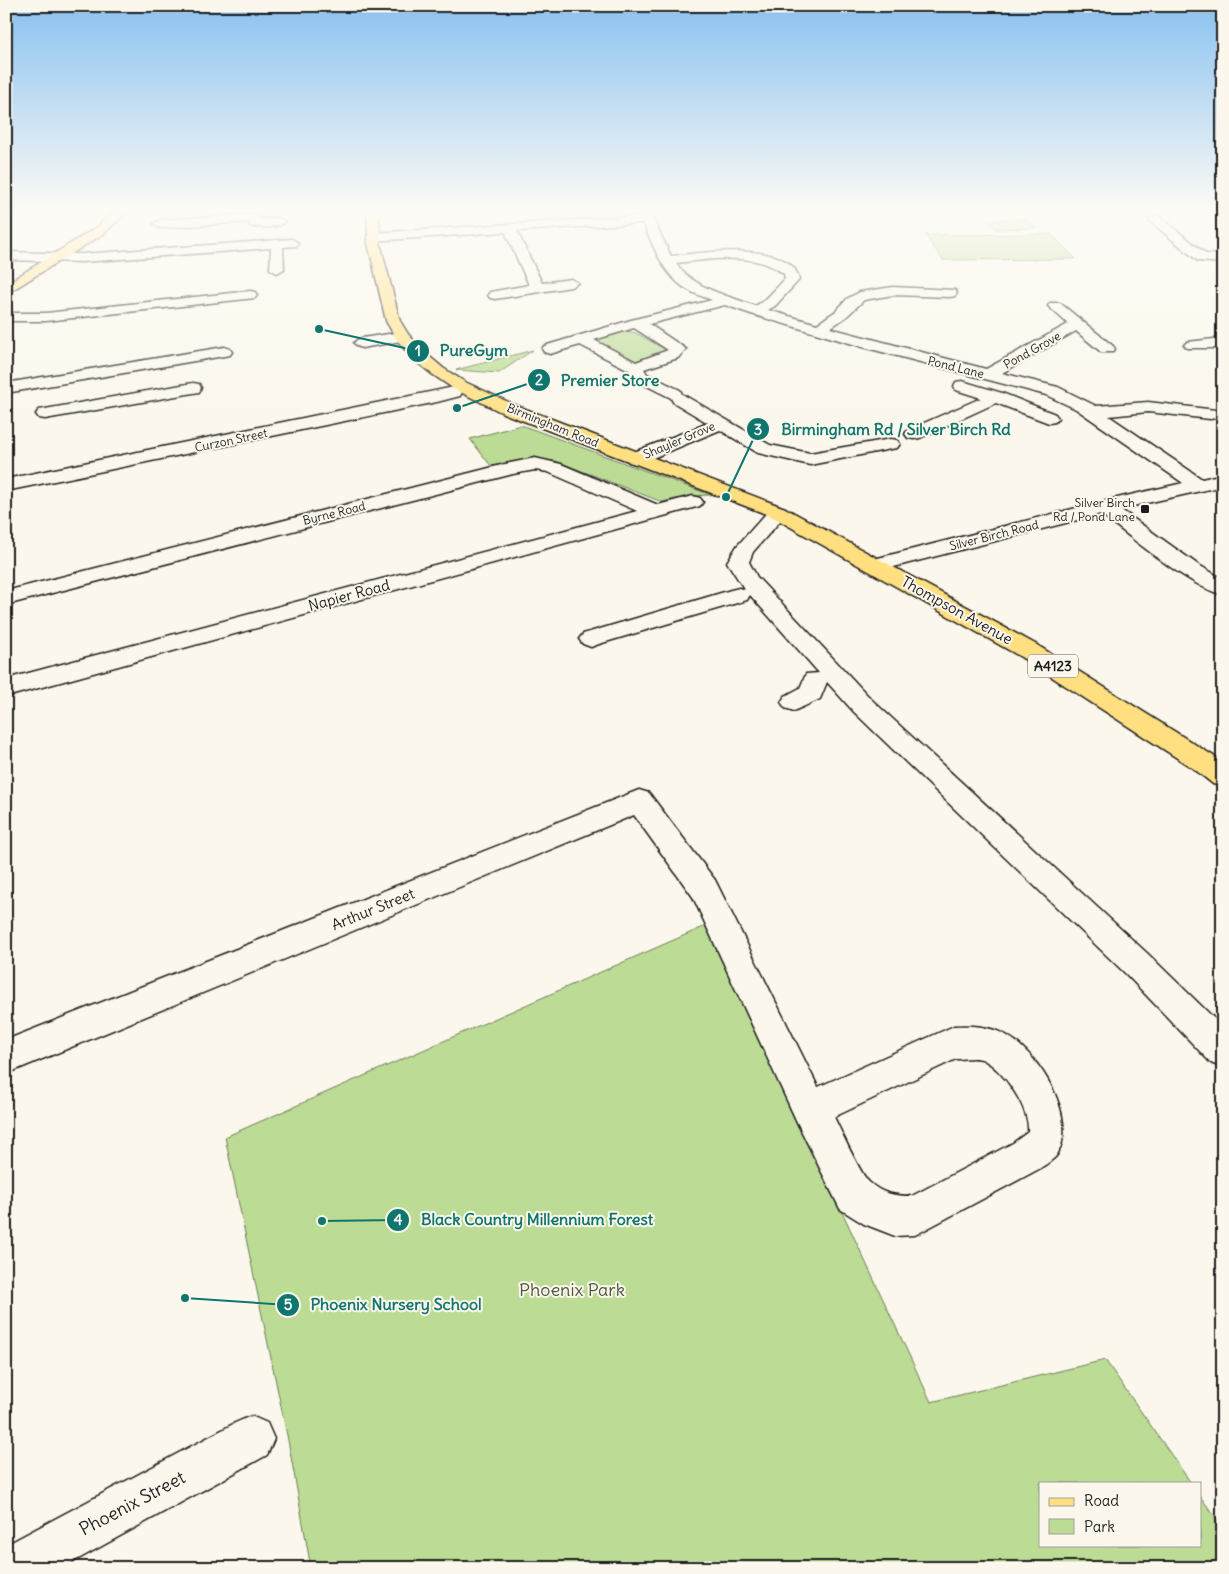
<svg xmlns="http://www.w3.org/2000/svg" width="1229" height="1574" font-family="Delius,sans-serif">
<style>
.green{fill:#bcdc95;stroke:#6c7c58}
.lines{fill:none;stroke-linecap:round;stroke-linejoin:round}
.minor-casing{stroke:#1c1c1c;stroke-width:3}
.major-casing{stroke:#1c1c1c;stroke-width:3}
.highway-casing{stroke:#1c1c1c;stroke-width:3}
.minor{fill:#fbf7ec;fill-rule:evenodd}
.major{fill:#ffdf80;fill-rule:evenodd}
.highway{fill:#ffdf80;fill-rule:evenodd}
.poi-dot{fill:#1c1c1c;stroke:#fbf7ec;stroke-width:2}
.labels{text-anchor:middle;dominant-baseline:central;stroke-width:4;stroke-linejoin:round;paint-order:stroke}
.far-street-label{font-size:12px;fill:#1c1c1c;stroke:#fbf7ec}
.far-poi-label{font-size:12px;fill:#1c1c1c;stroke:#fbf7ec;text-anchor:end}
.shield{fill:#fbf7ec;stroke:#5f5e5a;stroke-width:1}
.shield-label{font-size:14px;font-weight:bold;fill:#1c1c1c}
.street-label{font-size:15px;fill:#1c1c1c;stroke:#fbf7ec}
.near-park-label{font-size:18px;fill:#4c5640;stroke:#fbf7ec}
.near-street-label{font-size:18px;fill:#1c1c1c;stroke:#fbf7ec}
.leader{fill:none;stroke:#0f766e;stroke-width:2}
.callout-dot{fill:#0f766e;stroke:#fbf7ec;stroke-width:2}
.mark-label{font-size:15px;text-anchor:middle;font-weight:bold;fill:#fff}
.callout-label{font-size:16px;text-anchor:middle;font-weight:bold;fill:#0f766e;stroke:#fbf7ec;stroke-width:4;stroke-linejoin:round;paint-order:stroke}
</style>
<rect width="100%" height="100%" fill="#fbf7ec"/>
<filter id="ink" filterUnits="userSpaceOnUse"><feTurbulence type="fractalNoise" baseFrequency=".02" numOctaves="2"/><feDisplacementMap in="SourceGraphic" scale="10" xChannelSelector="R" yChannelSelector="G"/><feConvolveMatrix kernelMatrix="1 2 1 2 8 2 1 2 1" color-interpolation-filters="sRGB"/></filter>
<g filter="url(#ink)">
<!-- green -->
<path class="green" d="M 1026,219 L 1036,228 L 996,229 L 987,220 Z
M 1051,234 L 1076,259 L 943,260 L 925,235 Z
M 626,331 L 636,333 L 666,350 L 665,352 L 636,363 L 597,343 L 597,340 Z
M 533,350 L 499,373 L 456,370 Z
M 521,425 L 711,495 L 688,496 L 662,502 L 556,461 L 534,459 L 491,466 L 470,439 Z
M 708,925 L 931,1402 L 1105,1360 L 1191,1483 L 1040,1483 L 1040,1545 L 1200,1545 L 1200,1496 L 1223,1528 L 1223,1568 L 311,1568 L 288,1440 L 225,1137 Z"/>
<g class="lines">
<!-- minor casing -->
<g class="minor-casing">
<path id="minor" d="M 9,209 L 25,209 L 6,220 L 6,211 Z
M 636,209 L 648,209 L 671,256 C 700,253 793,239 799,280 L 775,306 L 768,310 L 817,324 L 836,311 L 848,298 L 860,292 L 893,287 L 955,290 L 957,293 L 955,296 L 950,297 L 893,295 L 864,300 L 846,317 L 830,328 L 986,369 L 1068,324 L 1048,306 L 1050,303 L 1060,303 L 1113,346 L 1115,349 L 1113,352 L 1101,352 L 1076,331 L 1002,373 L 1058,387 L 1096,406 L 1148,402 L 1216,410 L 1219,414 L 1216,418 L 1210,419 L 1148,412 L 1109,416 L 1202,479 L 1223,474 L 1223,486 L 1120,509 L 1197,564 L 1223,579 L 1223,595 C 1188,586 1131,537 1101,514 L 878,571 L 870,570 L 867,565 L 870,560 L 1104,501 L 1183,483 L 1076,409 L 1046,395 L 863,347 L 751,314 L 725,305 L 649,324 L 686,349 L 678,358 L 644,369 L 647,374 L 680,390 L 682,394 L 770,445 L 810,453 L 891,439 L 897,440 L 900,444 L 897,448 L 891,449 L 810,465 L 758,453 L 720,430 L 643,462 L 636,464 L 629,462 L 627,458 L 629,454 L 708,423 L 673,402 L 671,398 L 635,380 L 629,370 L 580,345 L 550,354 L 544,352 L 542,349 L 544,346 L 631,320 L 712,300 C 705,297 697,295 690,291 C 664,278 654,247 643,223 L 517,231 L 542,283 L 571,279 L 578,283 L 571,287 L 495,299 L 490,298 L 488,295 L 490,292 L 529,285 L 505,232 L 373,241 L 367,237 L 373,233 L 639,216 ZM 714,259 C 740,258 763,258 784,274 L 785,279 L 765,300 L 755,306 C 727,295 694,289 676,263 ZM 634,328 L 668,350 L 636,362 L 594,340 Z
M 255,214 L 259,215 L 260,219 L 279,218 L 285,222 C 278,228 259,228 250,226 L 249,222 L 160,228 L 154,224 L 160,220 Z
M 1155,215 L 1159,216 L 1206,254 L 1223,255 L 1223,263 L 1198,261 L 1151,222 L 1149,219 L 1151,216 Z
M 292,239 L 298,243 L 297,246 L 283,247 L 284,269 L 277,273 L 270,269 L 271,248 L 82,262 L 6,260 L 6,252 L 82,254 Z
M 250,291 L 255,292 L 257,295 L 255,298 L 46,321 L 6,321 L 6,313 L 46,313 Z
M 402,332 L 407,334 L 410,337 L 407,340 L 362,348 L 357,346 L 354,343 L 357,340 L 362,338 Z
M 1223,338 L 1223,348 L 1187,348 L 1184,345 L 1187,342 Z
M 224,347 L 230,349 L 232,352 L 230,355 L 6,393 L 6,383 Z
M 962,381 L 1002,393 L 1055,414 L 1058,418 L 1055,422 L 1049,423 L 996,403 L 920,438 L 914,439 L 908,438 L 905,434 L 908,430 L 981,398 L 956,390 L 954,386 L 956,382 Z
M 193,383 L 199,384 L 201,388 L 199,392 L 45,419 L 39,418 L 36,414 L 39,410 L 45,409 Z
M 454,387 L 460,388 L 462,392 L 460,396 L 437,402 L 6,491 L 6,479 Z
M 535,458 L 561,464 L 658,505 L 693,496 L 700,498 L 703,502 L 700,506 L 6,697 L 6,679 L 637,511 L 548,472 L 535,470 L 513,474 L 6,605 L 6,591 L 505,464 Z
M 778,506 L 785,508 L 788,512 L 753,552 L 749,562 L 757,577 L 872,700 L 1148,954 L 1223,1027 L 1223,1068 L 1211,1063 L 1126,974 L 854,712 L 827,682 L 820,699 L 794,711 L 785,708 L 781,702 L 785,696 L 800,688 L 806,674 L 819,673 L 750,595 L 747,600 L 599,644 L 591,647 L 583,644 L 579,639 L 583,634 L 731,590 L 739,588 L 745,590 L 727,562 L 737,546 L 771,508 Z
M 639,790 L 649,793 L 715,880 L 818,1087 L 954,1026 C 973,1025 989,1026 1006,1035 C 1039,1054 1079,1117 1057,1155 C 1053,1160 1045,1165 1039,1169 L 915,1235 L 895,1236 L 864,1224 L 840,1209 L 797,1122 L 693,897 L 634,815 L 6,1074 L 6,1040 ZM 956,1059 C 965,1059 976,1056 984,1060 C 1004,1071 1030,1108 1028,1132 L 1013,1143 L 912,1196 C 895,1196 882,1194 869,1182 C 861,1175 840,1129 834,1117 Z
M 251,1416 L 267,1423 L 274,1439 L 267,1455 L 62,1568 L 6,1568 L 6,1545 L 235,1423 Z"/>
</g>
<!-- major casing -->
<g class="major-casing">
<path id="major" d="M 117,209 L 130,209 L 105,233 L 6,294 L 6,284 L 97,227 Z"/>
</g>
<!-- highway casing -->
<g class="highway-casing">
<path id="highway" d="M 367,209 L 379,209 L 380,243 L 400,321 L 408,334 L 424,352 L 443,368 L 465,382 L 515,405 L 785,508 L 1037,645 L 1212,755 L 1223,762 L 1223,787 L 1213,784 L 1194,769 L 1021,657 L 771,516 L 503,413 L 454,389 L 432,374 L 412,358 L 397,340 L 386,321 L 368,243 Z"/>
</g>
<!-- minor -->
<use href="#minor" class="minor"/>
<!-- major -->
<use href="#major" class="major"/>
<!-- highway -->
<use href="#highway" class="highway"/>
</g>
</g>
<!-- sky -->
<linearGradient id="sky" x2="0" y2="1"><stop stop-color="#89c1f0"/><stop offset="0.49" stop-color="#fdfbf6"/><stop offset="1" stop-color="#fdfbf6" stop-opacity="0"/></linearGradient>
<rect width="1229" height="430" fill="url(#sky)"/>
<!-- markers -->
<rect class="poi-dot" x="1140" y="504" width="10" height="10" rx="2.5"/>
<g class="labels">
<!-- far-street labels -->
<g class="far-street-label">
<text transform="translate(1032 350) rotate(-29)">Pond Grove</text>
<text transform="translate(956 367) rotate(14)">Pond Lane</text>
<text transform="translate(553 425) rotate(22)">Birmingham Road</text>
<text transform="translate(231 440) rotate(-12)">Curzon Street</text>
<text transform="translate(679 440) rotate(-23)">Shayler Grove</text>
<text transform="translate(334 513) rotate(-14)">Byrne Road</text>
<text transform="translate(994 535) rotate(-14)">Silver Birch Road</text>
</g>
<!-- far-poi labels -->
<g class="far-poi-label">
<text x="1135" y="502">Silver Birch<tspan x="1135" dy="14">Rd / Pond Lane</tspan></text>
</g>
<!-- shield labels -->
<rect class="shield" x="1028" y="654.5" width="50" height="23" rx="4"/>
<g class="shield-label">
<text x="1053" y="666">A4123</text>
</g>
<!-- street labels -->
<g class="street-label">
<text transform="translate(349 595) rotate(-15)">Napier Road</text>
<text transform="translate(957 610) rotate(29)">Thompson Avenue</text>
<text transform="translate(373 909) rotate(-22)">Arthur Street</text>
</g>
<!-- near-park labels -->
<g class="near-park-label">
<text x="572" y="1289">Phoenix Park</text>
</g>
<!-- near-street labels -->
<g class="near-street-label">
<text transform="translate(132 1503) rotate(-28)">Phoenix Street</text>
</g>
</g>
<!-- callouts -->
<path class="leader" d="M319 329L418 351M457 408L539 380M726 497L758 429M322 1221L398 1220M185 1298L288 1305"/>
<g class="callout-dot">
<circle cx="319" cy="329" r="5"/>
<circle cx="457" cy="408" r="5"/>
<circle cx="726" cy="497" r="5"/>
<circle cx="322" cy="1221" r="5"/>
<circle cx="185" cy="1298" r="5"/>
<circle cx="418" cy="351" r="12"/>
<circle cx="539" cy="380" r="12"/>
<circle cx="758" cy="429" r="12"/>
<circle cx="398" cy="1220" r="12"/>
<circle cx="288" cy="1305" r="12"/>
</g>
<g class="mark-label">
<text x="418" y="356">1</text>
<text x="539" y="385">2</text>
<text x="758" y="435">3</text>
<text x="398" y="1225">4</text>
<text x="288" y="1310">5</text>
</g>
<g class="callout-label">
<text x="474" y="356">PureGym</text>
<text x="610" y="386">Premier Store</text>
<text x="896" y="435">Birmingham Rd / Silver Birch Rd</text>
<text x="537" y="1225">Black Country Millennium Forest</text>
<text x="396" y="1310">Phoenix Nursery School</text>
</g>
<!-- margin -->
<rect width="1229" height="1574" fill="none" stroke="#fbf7ec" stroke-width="25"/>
<rect x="12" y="12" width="1204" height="1549" fill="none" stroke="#1c1c1c" stroke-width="2" filter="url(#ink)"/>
<!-- legend -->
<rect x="1039" y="1482" width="162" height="65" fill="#fbf7ec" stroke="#a29f99"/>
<rect x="1049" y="1498" width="25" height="8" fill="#ffdf80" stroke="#a29f99"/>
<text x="1084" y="1506" font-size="15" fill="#1c1c1c">Road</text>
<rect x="1049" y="1519" width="25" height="15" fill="#bcdc95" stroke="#a29f99"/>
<text x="1084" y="1532" font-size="15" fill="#1c1c1c">Park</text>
</svg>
